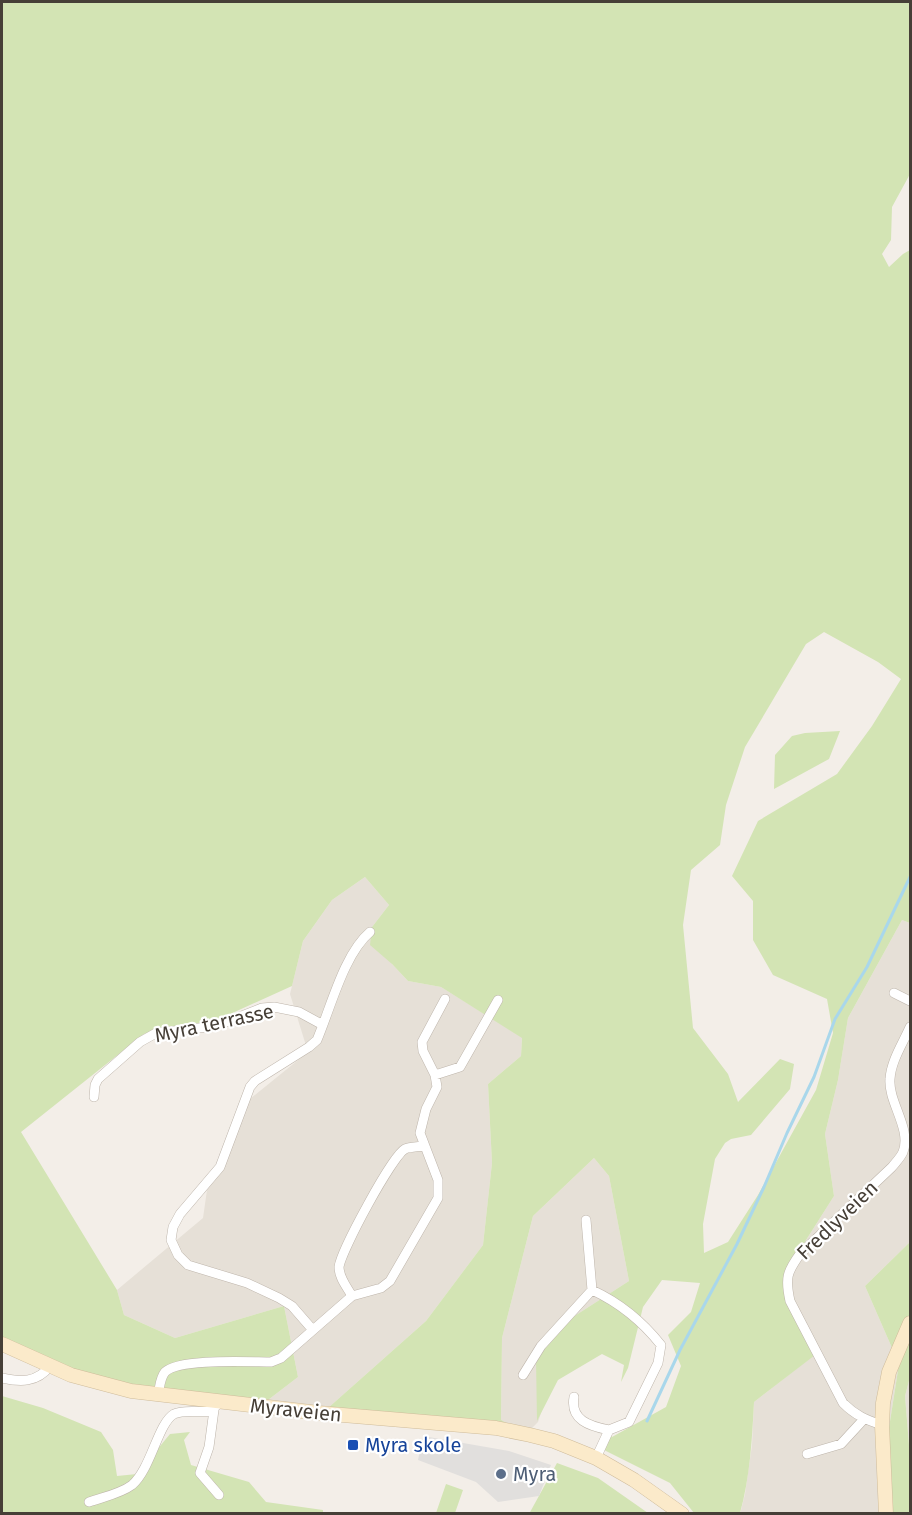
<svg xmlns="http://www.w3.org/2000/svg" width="912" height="1515" font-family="'Fira Sans',sans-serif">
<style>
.residential{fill:#e6e0d7}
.green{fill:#d3e4b4;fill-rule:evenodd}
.parking{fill:#e1dfdd}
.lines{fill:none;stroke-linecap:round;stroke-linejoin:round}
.stream{stroke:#a9d7eb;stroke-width:3}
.minor-casing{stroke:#beb5ab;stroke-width:10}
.secondary-casing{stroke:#cfbc9b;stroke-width:15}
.minor{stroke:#fff;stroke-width:9}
.secondary{stroke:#fbeaca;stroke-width:14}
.transit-dot{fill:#1a4fb4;stroke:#fff;stroke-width:2}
.service-dot{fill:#5c6f8a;stroke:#fff;stroke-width:2}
.labels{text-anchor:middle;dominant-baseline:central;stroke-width:4.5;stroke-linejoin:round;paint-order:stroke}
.street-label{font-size:20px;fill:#463f37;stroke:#fff}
.transit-label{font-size:20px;fill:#164399;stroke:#fff;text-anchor:start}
.service-label{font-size:20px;fill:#4e5e75;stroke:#fff;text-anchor:start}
</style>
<rect width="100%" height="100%" fill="#f3eee8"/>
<!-- residential -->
<path class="residential" d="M 365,877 L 389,905 L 372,927 L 392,964 L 408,981 L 441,987 L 522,1037 L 521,1056 L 488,1084 L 492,1163 L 483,1245 L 426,1321 L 328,1408 L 268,1400 L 298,1377 L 284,1306 L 175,1338 L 124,1315 L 117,1290 L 203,1218 L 207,1190 L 234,1137 L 245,1103 L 308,1052 L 290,994 L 303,941 L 332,900 Z
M 902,920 L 910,923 L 910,1242 L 865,1286 L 899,1364 L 888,1434 L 892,1513 L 740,1514 L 745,1494 L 752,1445 L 754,1402 L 818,1352 L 789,1288 L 801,1248 L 834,1196 L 825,1134 L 838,1080 L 848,1018 Z
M 594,1158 L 609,1176 L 629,1281 L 573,1317 L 538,1422 L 528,1432 L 501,1421 L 502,1338 L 533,1216 Z
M 910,1377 L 910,1457 L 905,1396 Z"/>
<!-- green -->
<path class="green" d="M 2,2 L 910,2 L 910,174 L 892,207 L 891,240 L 882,254 L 889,267 L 903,254 L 910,250 L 910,923 L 902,920 L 848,1018 L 838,1080 L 825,1134 L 834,1196 L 801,1248 L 789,1288 L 819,1352 L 754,1402 C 752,1440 750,1477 740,1513 L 694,1513 L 670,1483 L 602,1449 L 609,1433 L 612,1437 L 666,1407 L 681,1366 L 668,1335 L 691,1312 L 700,1283 L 662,1280 L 643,1307 L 628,1368 L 621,1382 L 624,1365 L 602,1354 L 558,1380 L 537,1421 L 536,1359 L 573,1317 L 629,1281 L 609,1176 L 594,1158 L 533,1216 L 502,1338 L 501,1420 L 512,1426 L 328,1408 L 426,1321 L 483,1245 L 492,1163 L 488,1084 L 521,1056 L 522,1038 L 441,987 L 408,981 L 392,964 L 370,945 L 372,927 L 389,905 L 365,877 L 332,900 L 303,941 L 292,986 L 217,1020 L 144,1034 L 21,1132 L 117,1290 L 124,1315 L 175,1338 L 284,1306 L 298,1377 L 268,1400 L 211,1406 L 141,1394 L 2,1345 ZM 824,632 L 878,662 L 901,679 L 872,726 L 837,774 L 758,821 L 732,876 L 753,901 L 753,940 L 773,975 L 827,999 L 833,1033 L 816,1090 L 758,1195 L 728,1242 L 704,1253 L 703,1224 L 715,1159 L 725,1143 L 731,1139 L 751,1135 L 790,1089 L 794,1064 L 780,1059 L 738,1102 L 728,1074 L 693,1028 L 683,925 L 691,870 L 720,845 L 726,805 L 745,747 L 806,644 Z
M 840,731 L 829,759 L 774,789 L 775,755 L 792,736 L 805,733 Z
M 910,1242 L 910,1377 L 905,1396 L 910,1457 L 910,1513 L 892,1513 L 888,1434 L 899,1364 L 865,1286 Z
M 2,1396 L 43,1408 L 101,1432 L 113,1450 L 117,1476 L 137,1474 L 170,1434 L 190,1432 L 184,1440 L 191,1465 L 249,1482 L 266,1502 L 323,1510 L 323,1513 L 2,1513 Z
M 557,1463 L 598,1478 L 648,1513 L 529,1514 Z
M 446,1484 L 463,1490 L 455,1513 L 436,1513 Z"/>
<!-- parking -->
<path class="parking" d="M 423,1436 L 509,1451 L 551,1465 L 539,1496 L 498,1502 L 476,1482 L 418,1460 Z"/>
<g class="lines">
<!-- stream -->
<path class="stream" d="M 647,1421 L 680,1350 L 737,1244 L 764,1187 L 787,1133 L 814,1077 L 835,1019 L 867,967 L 910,877"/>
<!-- minor casing -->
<g class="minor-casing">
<path id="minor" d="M 894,993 L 910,1001
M 435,1075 L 460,1067 L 498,1000
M 94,1097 L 95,1085 L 98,1079 L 140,1042 L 156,1033 L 216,1026 L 262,1008 L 274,1007 L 299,1012 L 323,1025
M 423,1146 C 418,1147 410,1147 405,1149 C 392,1156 341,1251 339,1267 C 339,1278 347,1287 352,1296 L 381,1288 L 390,1281 L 438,1198 L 438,1180 L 420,1133 L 426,1109 L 437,1087 L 435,1075 L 423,1051 L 422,1042 L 445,999
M 586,1220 L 592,1290
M 312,1329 L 292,1306 L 279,1298 L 247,1283 L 188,1265 L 178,1255 L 171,1240 L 173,1227 L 180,1214 L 220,1167 L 250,1087 L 255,1081 L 309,1047 L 317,1040 C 331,1007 344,954 370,932
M 523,1375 L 541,1346 L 592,1290 C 620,1303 642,1321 661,1345 L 658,1363 L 629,1422 L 609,1430 L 596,1458
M 2,1378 C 20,1382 37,1383 50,1366
M 158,1394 C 160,1387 160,1378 165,1372 C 179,1358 250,1362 271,1362 L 281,1358 L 352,1296
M 574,1397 C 570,1420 589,1426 609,1430
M 214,1410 L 209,1447 L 200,1473 L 219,1495
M 882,1425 C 866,1420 855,1415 843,1403 L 790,1301 C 785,1278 787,1272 800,1254 L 892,1167 C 896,1162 901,1157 903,1152 C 912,1129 888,1102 890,1079 C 891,1061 903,1043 910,1027
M 807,1454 L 841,1444 L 864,1419
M 89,1502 C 103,1497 120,1494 132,1485 C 151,1469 158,1423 174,1414 C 184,1409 200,1413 211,1411 L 220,1402"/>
</g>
<!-- secondary casing -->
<g class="secondary-casing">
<path id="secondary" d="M 2,1344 L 71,1375 L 131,1391 L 319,1413 L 496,1428 L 530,1435 L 554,1441 L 596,1458 L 634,1480 L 682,1514
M 886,1514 L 882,1425 L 883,1403 L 889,1372 L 910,1323"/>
</g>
<!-- minor -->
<use href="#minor" class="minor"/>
<!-- secondary -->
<use href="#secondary" class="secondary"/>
</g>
<!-- markers -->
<rect class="transit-dot" x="347" y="1439" width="12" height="12" rx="3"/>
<circle class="service-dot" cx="501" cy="1474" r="6"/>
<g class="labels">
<!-- street labels -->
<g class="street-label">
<text transform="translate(214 1023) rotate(-12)">Myra terrasse</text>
<text transform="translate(837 1220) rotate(-44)">Fredlyveien</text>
<text transform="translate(296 1410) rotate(6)">Myraveien</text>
</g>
<!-- transit labels -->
<g class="transit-label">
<text x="365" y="1445">Myra skole</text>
</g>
<!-- service labels -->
<g class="service-label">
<text x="513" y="1474">Myra</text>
</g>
</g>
<!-- border -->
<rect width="912" height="1515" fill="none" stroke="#463f37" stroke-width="6"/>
</svg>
